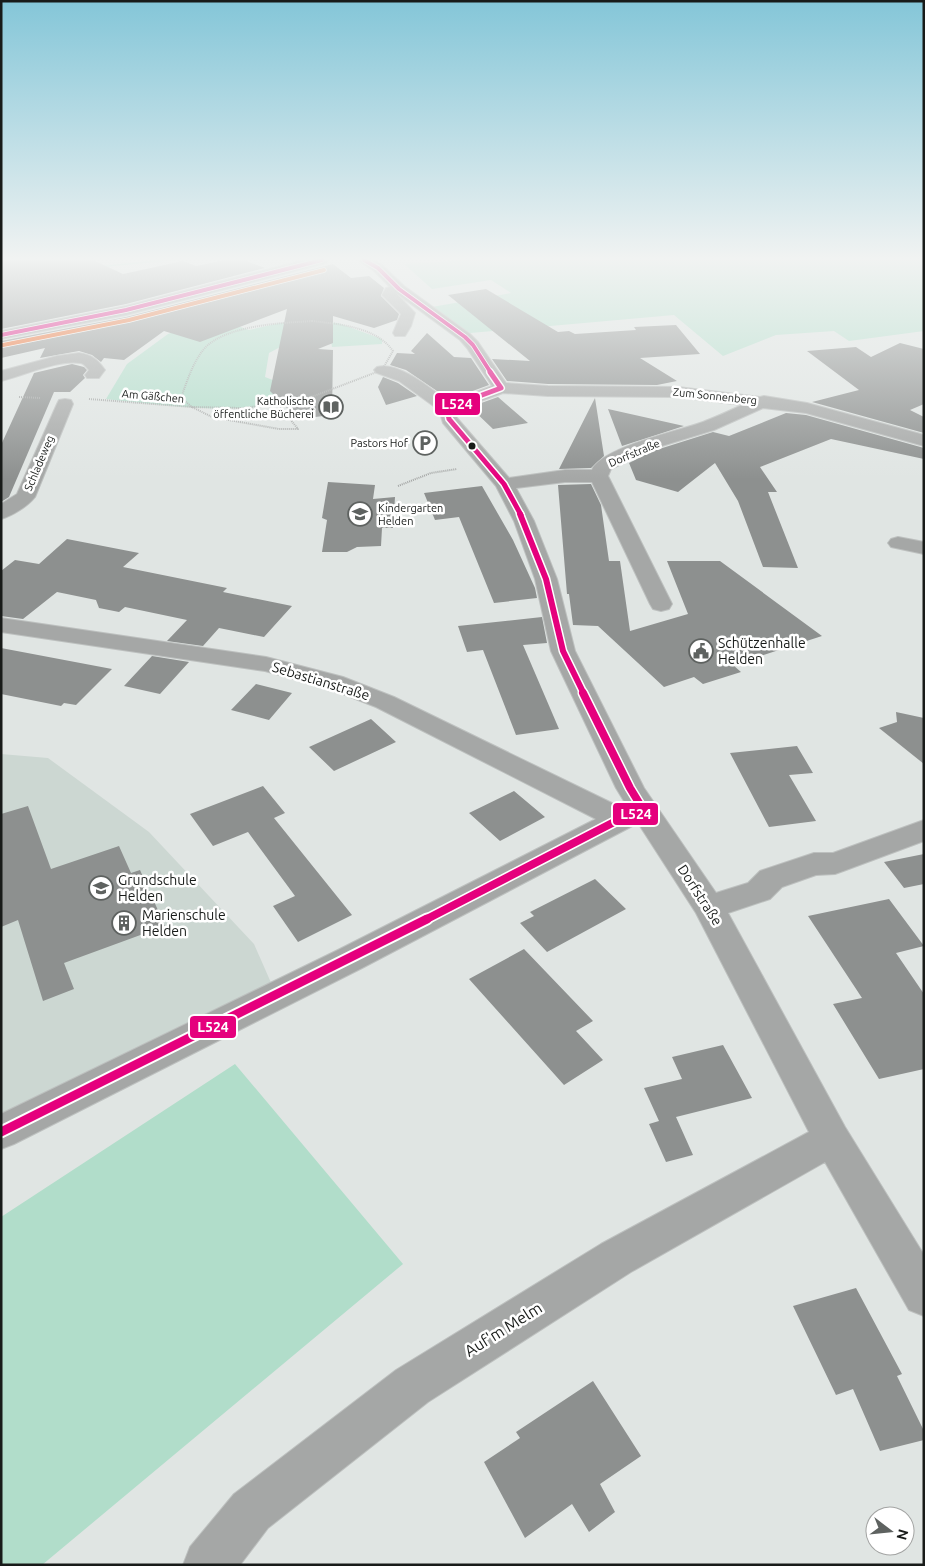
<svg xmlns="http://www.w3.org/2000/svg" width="925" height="1566" font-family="Ubuntu,sans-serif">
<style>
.built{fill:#ccd7d2}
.green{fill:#b1ddca}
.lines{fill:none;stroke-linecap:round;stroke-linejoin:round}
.stream{fill:#8ee2c0;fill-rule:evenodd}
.building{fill:#8d908f}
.minor-casing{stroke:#bdc0bf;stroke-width:2}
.major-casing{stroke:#bdc0bf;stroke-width:2}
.path{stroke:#a4a6a5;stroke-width:2;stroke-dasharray:1 1;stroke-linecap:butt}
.minor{fill:#a5a7a6;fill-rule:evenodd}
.major{fill:#a6aaa8;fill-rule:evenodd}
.bus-1-far4-casing{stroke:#fff;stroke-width:5.5}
.bus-1-far3-casing{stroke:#fff;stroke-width:8}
.bus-1-far2-casing{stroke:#fff;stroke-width:9}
.bus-1-far1-casing{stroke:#fff;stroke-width:11}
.bus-1-casing{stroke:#fff;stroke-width:13}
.bus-2-casing{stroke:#fff;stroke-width:5.5}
.bus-1-far4{stroke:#e5007d;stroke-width:4}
.bus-1-far3{stroke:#e5007d;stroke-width:5}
.bus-1-far2{stroke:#e5007d;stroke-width:6}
.bus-1-far1{stroke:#e5007d;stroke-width:8}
.bus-1{stroke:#e5007d;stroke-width:9}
.bus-2{stroke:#f26522;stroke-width:4}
.bus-dot{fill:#181b19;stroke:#fff;stroke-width:2}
.labels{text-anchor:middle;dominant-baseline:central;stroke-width:5;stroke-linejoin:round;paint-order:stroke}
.far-street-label{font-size:11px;fill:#181b19;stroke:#fff}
.far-poi-label{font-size:11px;fill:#181b19;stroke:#fff;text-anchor:end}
.poi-label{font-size:14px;fill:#181b19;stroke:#fff;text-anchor:start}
.street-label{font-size:14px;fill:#181b19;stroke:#fff}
.near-street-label{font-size:16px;fill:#181b19;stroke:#fff}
.line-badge{stroke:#fff;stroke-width:2}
.badge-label{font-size:14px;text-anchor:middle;font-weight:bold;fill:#fff}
</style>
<rect width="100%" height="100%" fill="#e0e5e3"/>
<!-- built -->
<path class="built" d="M 1,754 L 48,758 L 149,832 L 254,944 L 276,994 L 1,1132 Z"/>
<!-- green -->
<path class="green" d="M 470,260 L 924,260 L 924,331 L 849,341 L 834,331 L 776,335 L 723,356 L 674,315 L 470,333 L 432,307 L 511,293 L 491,280 L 432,289 L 404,264 Z
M 212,317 L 249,330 L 280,323 L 312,321 L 338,323 L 382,339 L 382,344 L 332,347 L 331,341 L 297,338 L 269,353 L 265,377 L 314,396 C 290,401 266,408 241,408 C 196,410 151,404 106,399 L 127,364 L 168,334 Z
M 235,1064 L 403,1264 L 42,1565 L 1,1565 L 1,1217 Z"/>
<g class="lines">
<!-- stream -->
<path class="stream" d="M 159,260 L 176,260 L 93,268 L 91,267 Z"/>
</g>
<!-- building -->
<path class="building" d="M 1,260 L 93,260 L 123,274 L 183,261 L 196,266 L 226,260 L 243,260 L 265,268 L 126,304 L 1,329 Z
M 333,264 L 351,278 L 369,276 L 384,288 L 381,296 L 399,314 L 397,320 L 374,328 L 333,316 L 333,343 L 318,349 L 333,350 L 332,415 L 298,419 L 270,391 L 287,309 L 200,342 L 164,331 L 124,360 L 104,358 L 101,362 L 92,355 L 79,351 L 40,358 L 45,348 L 1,358 L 1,341 L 126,317 Z
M 486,289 L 558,332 L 569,331 L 575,334 L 636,330 L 634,327 L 676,325 L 700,354 L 640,358 L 677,381 L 657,385 L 548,384 L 507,381 L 492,359 L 530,361 L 448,295 Z
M 427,333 L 454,357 L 471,358 L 489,385 L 459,396 L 454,392 L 447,395 L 437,391 L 406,370 L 390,365 L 397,353 L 415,354 L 411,351 Z
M 900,343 L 924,349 L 924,404 L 910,410 L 924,417 L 924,433 L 812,402 L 859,390 L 807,351 L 856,347 L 871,357 Z
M 72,364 L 84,367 L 87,370 L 83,375 L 85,378 L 70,392 L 54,392 L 9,497 L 1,502 L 1,445 L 34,373 Z
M 383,377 L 398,383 L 417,396 L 386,405 L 378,387 Z
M 498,397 L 528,423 L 493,429 L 470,407 Z
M 595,398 L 604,456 L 591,468 L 559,469 Z
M 608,409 L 684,426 L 622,446 Z
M 786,413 L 806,415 L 924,448 L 924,459 L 831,439 L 760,467 L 777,492 L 768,492 L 798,568 L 763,567 L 738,501 L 715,463 L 678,492 L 636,480 L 629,463 L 653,451 L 713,432 L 729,436 Z
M 328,482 L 375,485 L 373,499 L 395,497 L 393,528 L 382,528 L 381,546 L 357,547 L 347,552 L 322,552 L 327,520 L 322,518 Z
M 591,484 L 601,505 L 609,561 L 620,561 L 630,631 L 688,614 L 667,561 L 720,561 L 822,636 L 733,665 L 741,672 L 703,684 L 694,677 L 664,687 L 598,626 L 573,625 L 569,594 L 567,594 L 558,485 Z
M 482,486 L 513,540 L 535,588 L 537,598 L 494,603 L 459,517 L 435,520 L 424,493 Z
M 67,539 L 139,553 L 123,567 L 227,588 L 223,592 L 292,606 L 264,637 L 219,628 L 203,646 L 167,641 L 187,620 L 125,607 L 119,612 L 99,608 L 96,600 L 57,592 L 23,619 L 1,616 L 1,571 L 15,560 L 39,564 Z
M 542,617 L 547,643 L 523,645 L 559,729 L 516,735 L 483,650 L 467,652 L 458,626 Z
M 1,648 L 112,669 L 76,705 L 64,703 L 61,706 L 1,694 Z
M 152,656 L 189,662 L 160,694 L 124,686 Z
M 256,684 L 292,693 L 269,720 L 231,710 Z
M 896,712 L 924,718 L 924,764 L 879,728 L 897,722 Z
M 371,719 L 396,742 L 334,771 L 309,747 Z
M 797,746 L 813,773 L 789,775 L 816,821 L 769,827 L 730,753 Z
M 263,786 L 285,813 L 274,818 L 352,915 L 298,942 L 273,906 L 295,896 L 248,832 L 213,846 L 190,814 Z
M 514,791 L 545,817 L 500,841 L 469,813 Z
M 28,806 L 51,869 L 119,846 L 131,873 L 140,870 L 165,926 L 64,963 L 74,989 L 43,1001 L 18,920 L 1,927 L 1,814 Z
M 924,854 L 924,884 L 904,888 L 884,862 Z
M 595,879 L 626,909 L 547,952 L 520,923 L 534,916 L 530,912 Z
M 889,899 L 924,946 L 896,953 L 924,994 L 924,1069 L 879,1079 L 833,1004 L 862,998 L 808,916 Z
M 524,949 L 593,1021 L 576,1031 L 603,1060 L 564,1085 L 469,979 Z
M 723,1045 L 752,1098 L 676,1117 L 693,1155 L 666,1162 L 649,1124 L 659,1121 L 644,1088 L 682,1079 L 672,1057 Z
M 856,1288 L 902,1374 L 897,1376 L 924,1431 L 924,1440 L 880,1451 L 853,1389 L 836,1395 L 793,1306 Z
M 593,1381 L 641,1456 L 600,1484 L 615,1512 L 589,1532 L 572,1504 L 525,1538 L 484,1462 L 520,1438 L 516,1432 Z"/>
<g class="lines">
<!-- minor casing -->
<g class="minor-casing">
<path id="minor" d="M 358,260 L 373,260 L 382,265 L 404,286 L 470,334 L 478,342 L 506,383 L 548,386 L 678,387 L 760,397 L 764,396 L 807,403 L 924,435 L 924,446 L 806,413 L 763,408 L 714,430 L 652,449 L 611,469 L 608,476 L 672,604 L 669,609 L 661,611 L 653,609 L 650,604 L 592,482 L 565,482 L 516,488 L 534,521 L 557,579 L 575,651 L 644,788 L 716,893 L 748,883 L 760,871 L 814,853 L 833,853 L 924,820 L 924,841 L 846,870 L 835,874 L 816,875 L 782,887 L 770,899 L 728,913 L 845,1127 L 924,1255 L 924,1316 L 909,1310 L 825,1162 L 631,1272 L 428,1402 L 268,1528 L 240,1565 L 183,1565 L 190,1547 L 234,1494 L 396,1370 L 601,1244 L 809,1132 L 696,913 L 638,823 L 362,968 L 14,1144 L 1,1149 L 1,1114 L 338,950 L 596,819 L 376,707 L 325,687 L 265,671 L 1,632 L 1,618 L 266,657 L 343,677 L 394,697 L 622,808 L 627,806 L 616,788 L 551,651 L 535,579 L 514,521 L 496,486 L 443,423 L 439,410 L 399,381 L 377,373 L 374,370 L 377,367 C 399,361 431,389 449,402 L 492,386 L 467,348 L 460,340 L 396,293 L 415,313 L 411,326 L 405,336 L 395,336 L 393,333 L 401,314 L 382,295 L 386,288 L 390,287 L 374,271 ZM 503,393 L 548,396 L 678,397 L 742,405 C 729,411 716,417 703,422 C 679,431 602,447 592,470 L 565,470 L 509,478 L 457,418 L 456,410 Z
M 79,353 C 92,355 97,359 105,370 L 99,378 L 87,378 L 85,375 L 89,370 C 86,367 84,363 80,363 C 60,359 22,376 1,381 L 1,371 L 57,356 Z
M 65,399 L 71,400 L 73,404 L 35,497 C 28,506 12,516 1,519 L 1,504 L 17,494 L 57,404 L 59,400 Z
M 898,537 L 924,542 L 924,554 L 891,547 L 888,543 L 891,539 Z"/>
</g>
<!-- major casing -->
<g class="major-casing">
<path id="major" d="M 304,260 L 328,260 L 326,263 L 126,315 L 1,339 L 1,331 L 126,306 Z"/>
</g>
<!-- path -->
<path class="path" d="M 312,321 C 339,324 376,327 393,351 L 382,370 L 314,396 L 278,404 L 242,408 L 192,407 L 181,398 C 187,381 193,362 204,349 C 225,325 282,323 312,321 Z
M 19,397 L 40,398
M 89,399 L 192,407 L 212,417 L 279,429 L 298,429 L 278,404
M 398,486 L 431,473 L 457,469"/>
<!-- minor -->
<use href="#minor" class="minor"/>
<!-- major -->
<use href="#major" class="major"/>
<!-- bus-1-far4 casing -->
<g class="bus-1-far4-casing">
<path id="bus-1-far4" d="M 364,260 L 378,268 L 399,289 L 465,337 L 473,345 L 491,373
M 1,335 L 126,310 L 322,260"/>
</g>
<!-- bus-1-far3 casing -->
<g class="bus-1-far3-casing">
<path id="bus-1-far3" d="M 490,372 L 501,388 L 447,408 L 449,419 L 504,484 L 521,515"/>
</g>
<!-- bus-1-far2 casing -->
<g class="bus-1-far2-casing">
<path id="bus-1-far2" d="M 520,514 L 546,579 L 563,651 L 584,694"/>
</g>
<!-- bus-1-far1 casing -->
<g class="bus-1-far1-casing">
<path id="bus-1-far1" d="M 425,920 L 620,819 L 644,811 L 630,788 L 583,693"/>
</g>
<!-- bus-1 casing -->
<g class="bus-1-casing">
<path id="bus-1" d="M 1,1132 L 427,919"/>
</g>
<!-- bus-2 casing -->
<g class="bus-2-casing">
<path id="bus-2" d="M 3,345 L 129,320 L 324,270"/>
</g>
<!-- bus-1-far4 -->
<use href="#bus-1-far4" class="bus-1-far4"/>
<!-- bus-1-far3 -->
<use href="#bus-1-far3" class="bus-1-far3"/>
<!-- bus-1-far2 -->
<use href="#bus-1-far2" class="bus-1-far2"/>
<!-- bus-1-far1 -->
<use href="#bus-1-far1" class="bus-1-far1"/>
<!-- bus-1 -->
<use href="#bus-1" class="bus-1"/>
<!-- bus-2 -->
<use href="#bus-2" class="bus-2"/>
</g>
<!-- sky -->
<linearGradient id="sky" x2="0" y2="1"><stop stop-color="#84c6d8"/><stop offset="0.54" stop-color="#f1f3f2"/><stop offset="1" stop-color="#f1f3f2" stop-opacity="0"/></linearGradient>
<rect width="925" height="479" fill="url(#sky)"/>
<!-- icons -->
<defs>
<g id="library-ring" transform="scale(1.25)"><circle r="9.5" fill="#fff" stroke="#5e6260" stroke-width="1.5"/><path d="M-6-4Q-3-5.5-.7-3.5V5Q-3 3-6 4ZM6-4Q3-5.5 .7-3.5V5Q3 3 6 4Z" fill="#5e6260"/></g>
<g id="parking-ring" transform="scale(1.25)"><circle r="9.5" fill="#fff" stroke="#5e6260" stroke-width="1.5"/><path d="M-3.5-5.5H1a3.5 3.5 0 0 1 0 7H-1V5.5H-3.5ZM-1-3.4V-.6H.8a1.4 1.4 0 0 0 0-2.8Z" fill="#5e6260"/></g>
<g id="school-ring" transform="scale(1.25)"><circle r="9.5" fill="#fff" stroke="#5e6260" stroke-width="1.5"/><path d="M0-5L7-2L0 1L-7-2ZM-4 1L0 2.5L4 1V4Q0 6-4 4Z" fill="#5e6260"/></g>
<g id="civic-ring" transform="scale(1.25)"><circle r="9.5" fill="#fff" stroke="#5e6260" stroke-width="1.5"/><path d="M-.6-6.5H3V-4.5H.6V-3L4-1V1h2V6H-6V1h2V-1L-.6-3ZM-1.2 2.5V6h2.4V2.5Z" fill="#5e6260"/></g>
<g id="building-ring" transform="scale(1.25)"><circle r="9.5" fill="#fff" stroke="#5e6260" stroke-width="1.5"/><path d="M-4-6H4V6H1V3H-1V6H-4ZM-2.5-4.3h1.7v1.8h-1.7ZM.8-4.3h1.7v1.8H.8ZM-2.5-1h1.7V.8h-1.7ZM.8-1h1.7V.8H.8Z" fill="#5e6260"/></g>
</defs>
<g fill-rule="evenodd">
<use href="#library-ring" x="331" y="407"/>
<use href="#parking-ring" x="425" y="443"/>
<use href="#school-ring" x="360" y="514"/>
<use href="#civic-ring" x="701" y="651"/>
<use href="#school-ring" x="101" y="888"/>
<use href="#building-ring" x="124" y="923"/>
</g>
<!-- markers -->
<circle class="bus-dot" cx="472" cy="446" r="4.5"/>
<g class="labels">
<!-- far-street labels -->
<g class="far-street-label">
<text transform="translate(153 396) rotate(5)">Am Gäßchen</text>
<text transform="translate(715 396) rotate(6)">Zum Sonnenberg</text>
<text transform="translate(634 453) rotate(-23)">Dorfstraße</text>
<text transform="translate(39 463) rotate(-67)">Schladeweg</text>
</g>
<!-- far-poi labels -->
<g class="far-poi-label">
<text x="314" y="401">Katholische<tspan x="314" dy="13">öffentliche Bücherei</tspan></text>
<text x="408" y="443">Pastors Hof</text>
<text x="378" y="508" text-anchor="start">Kindergarten<tspan x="378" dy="13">Helden</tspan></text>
</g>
<!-- poi labels -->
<g class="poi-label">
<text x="718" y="643">Schützenhalle<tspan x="718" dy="16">Helden</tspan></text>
<text x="118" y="880">Grundschule<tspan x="118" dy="16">Helden</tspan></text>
<text x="142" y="915">Marienschule<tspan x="142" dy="16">Helden</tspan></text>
</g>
<!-- street labels -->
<g class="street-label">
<text transform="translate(321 681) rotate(17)">Sebastianstraße</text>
<text transform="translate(700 895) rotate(57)">Dorfstraße</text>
</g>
<!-- near-street labels -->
<g class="near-street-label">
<text transform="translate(503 1329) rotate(-32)">Auf'm Melm</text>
</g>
</g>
<g class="line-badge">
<rect x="434" y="392" width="47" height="24" rx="5" fill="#e5007d"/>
<rect x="612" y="802" width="47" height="24" rx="5" fill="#e5007d"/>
<rect x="189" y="1015" width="48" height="24" rx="5" fill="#e5007d"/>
</g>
<g class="badge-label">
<text x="457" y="409">L524</text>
<text x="636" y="819">L524</text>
<text x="213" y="1032">L524</text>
</g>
<!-- border -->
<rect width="925" height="1566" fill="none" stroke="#181b19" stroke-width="5"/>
<!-- north arrow -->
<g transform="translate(890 1531) rotate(106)"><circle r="24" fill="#ffffff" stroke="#a3a4a3"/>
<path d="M0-4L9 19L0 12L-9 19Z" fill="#5e6260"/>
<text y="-8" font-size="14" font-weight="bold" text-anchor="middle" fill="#181b19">N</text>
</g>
</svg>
